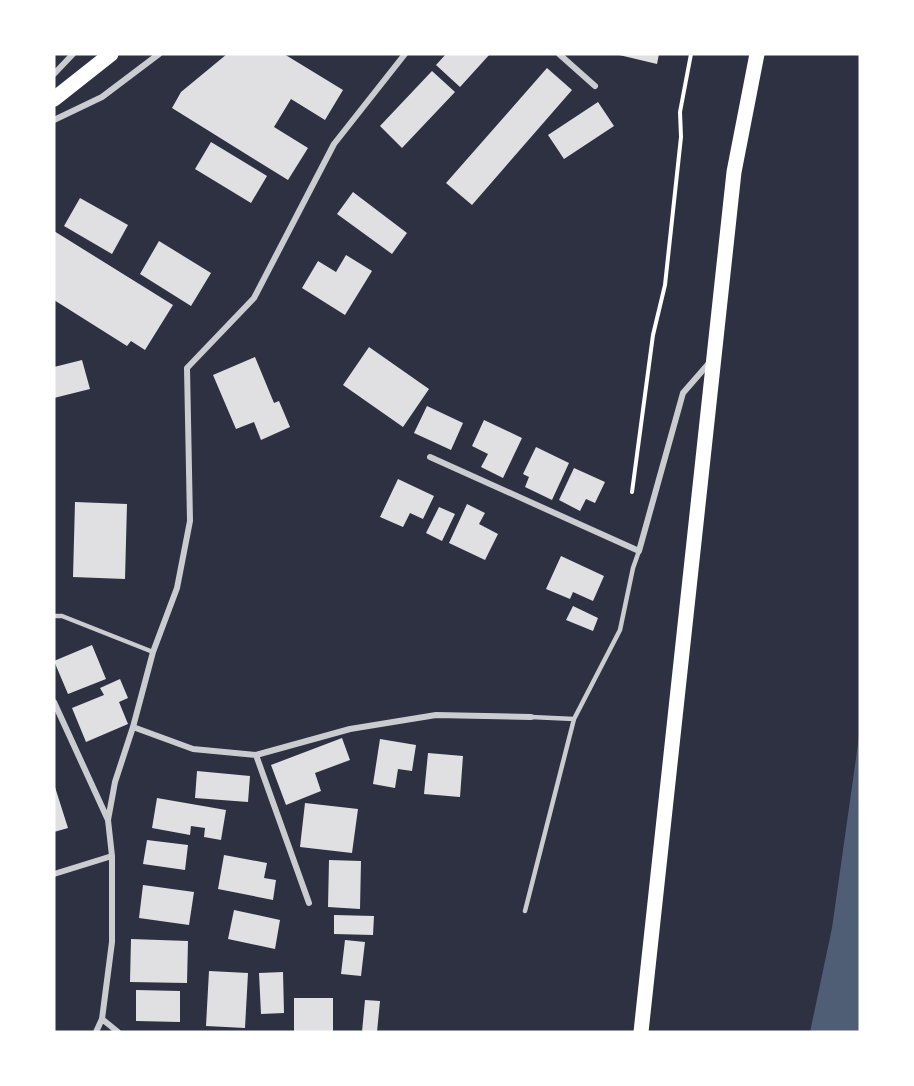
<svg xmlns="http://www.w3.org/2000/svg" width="914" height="1086" font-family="Lato,sans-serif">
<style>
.water{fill:#4f5d75}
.building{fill:#e0e0e3}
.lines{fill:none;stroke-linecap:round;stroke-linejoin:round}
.path{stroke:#fff;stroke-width:4}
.service{stroke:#caccd0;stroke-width:4.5}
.minor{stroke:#caccd0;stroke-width:6}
.primary{stroke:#fff;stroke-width:15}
</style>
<rect width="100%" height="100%" fill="#2d3142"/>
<!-- water -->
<path class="water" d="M 860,730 L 860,1032 L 810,1032 L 832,928 Z"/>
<!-- building -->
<path class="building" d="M 227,54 L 284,54 L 343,90 L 325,120 L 291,99 L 274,127 L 308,148 L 288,180 L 172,108 L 181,92 Z
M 446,54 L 490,54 L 460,87 L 436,65 Z
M 615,54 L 659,54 L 657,64 Z
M 547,68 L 572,90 L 472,205 L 446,183 Z
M 432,71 L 455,92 L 402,148 L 380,126 Z
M 598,102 L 614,126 L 564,159 L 548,135 Z
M 211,142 L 267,176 L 251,203 L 195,169 Z
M 353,192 L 407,233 L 392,254 L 337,214 Z
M 80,198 L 128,225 L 112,254 L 64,226 Z
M 54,231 L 173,305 L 145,350 L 131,341 L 127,346 L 54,300 Z
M 159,241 L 211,273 L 191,306 L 140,274 Z
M 346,255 L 372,271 L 345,315 L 302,288 L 318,261 L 336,272 Z
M 369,347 L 429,389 L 403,427 L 343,385 Z
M 255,357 L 274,403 L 279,401 L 290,427 L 261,440 L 254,422 L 236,429 L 213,375 Z
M 82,360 L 90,389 L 54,398 L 54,367 Z
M 427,406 L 463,423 L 451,450 L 414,433 Z
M 484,420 L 522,438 L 503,478 L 481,467 L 488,454 L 472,446 Z
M 536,447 L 569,463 L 552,500 L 525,487 L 529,477 L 523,474 Z
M 574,468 L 605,482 L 595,503 L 586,499 L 580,511 L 559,500 Z
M 398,479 L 434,496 L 423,519 L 410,513 L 403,527 L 380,517 Z
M 75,502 L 127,504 L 125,579 L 73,577 Z
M 467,504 L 485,513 L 479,524 L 498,534 L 485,560 L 449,543 Z
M 439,507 L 455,514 L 442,541 L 426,533 Z
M 561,556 L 604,576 L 593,601 L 573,592 L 570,599 L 546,589 Z
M 573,606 L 598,618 L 593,631 L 566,620 Z
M 92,645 L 106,679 L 68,694 L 54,661 Z
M 120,679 L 128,698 L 119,702 L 128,724 L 86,742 L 72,708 L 104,695 L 100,688 Z
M 342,738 L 350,760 L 315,773 L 321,791 L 286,805 L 271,765 Z
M 380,739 L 416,745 L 412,771 L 398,769 L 395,788 L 373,784 Z
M 428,753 L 463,756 L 460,797 L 424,794 Z
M 197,771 L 250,776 L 248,802 L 195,798 Z
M 54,784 L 68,828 L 54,832 Z
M 157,798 L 226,810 L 221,840 L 204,837 L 205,828 L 191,826 L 190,835 L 152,828 Z
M 305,803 L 358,809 L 352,853 L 300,847 Z
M 147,840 L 188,845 L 185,870 L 143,864 Z
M 224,855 L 267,863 L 264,878 L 276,880 L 273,900 L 218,889 Z
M 329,860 L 361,861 L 360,909 L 328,907 Z
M 143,885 L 194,892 L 189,925 L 139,918 Z
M 234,910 L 280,920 L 275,949 L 228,939 Z
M 334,915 L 374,916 L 373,935 L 334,934 Z
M 131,939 L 188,941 L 187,983 L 130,982 Z
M 345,940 L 365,942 L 361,976 L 341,974 Z
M 209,971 L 248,973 L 245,1028 L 206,1026 Z
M 283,972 L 284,1013 L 261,1014 L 259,973 Z
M 136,990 L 180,991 L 180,1022 L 136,1021 Z
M 294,998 L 333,998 L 333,1032 L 294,1032 Z
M 365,1000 L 380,1001 L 377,1032 L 362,1032 Z"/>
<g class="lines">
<!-- path -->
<path class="path" d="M 632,492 L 653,335 L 665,285 L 681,137 L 680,112 L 691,54"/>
<!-- service -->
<path class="service" d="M 54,616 L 62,616 L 153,652
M 531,717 L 574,719 L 620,630 L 633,568 L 639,551
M 525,911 L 574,719"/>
<!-- minor -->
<path class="minor" d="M 559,54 L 595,86
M 54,74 L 73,54
M 54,120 L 102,97 L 159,54
M 430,457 L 639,551 L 683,393 L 710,362
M 54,702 L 108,820 L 112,856 L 112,942 L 102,1019 L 96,1032
M 133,727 L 193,749 L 256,755 L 350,729 L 436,715 L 531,717
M 256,755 L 309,903
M 108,820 L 115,782 L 133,727 L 153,652 L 177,588 L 190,521 L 187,368 L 254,298 L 334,144 L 405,54
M 54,874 L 112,856
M 102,1019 L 118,1032"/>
<!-- primary -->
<path class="primary" d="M 54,99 L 111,54
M 641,1032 L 734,172 L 757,54"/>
</g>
<!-- border -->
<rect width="914" height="1086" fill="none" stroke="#ffffff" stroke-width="111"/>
</svg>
